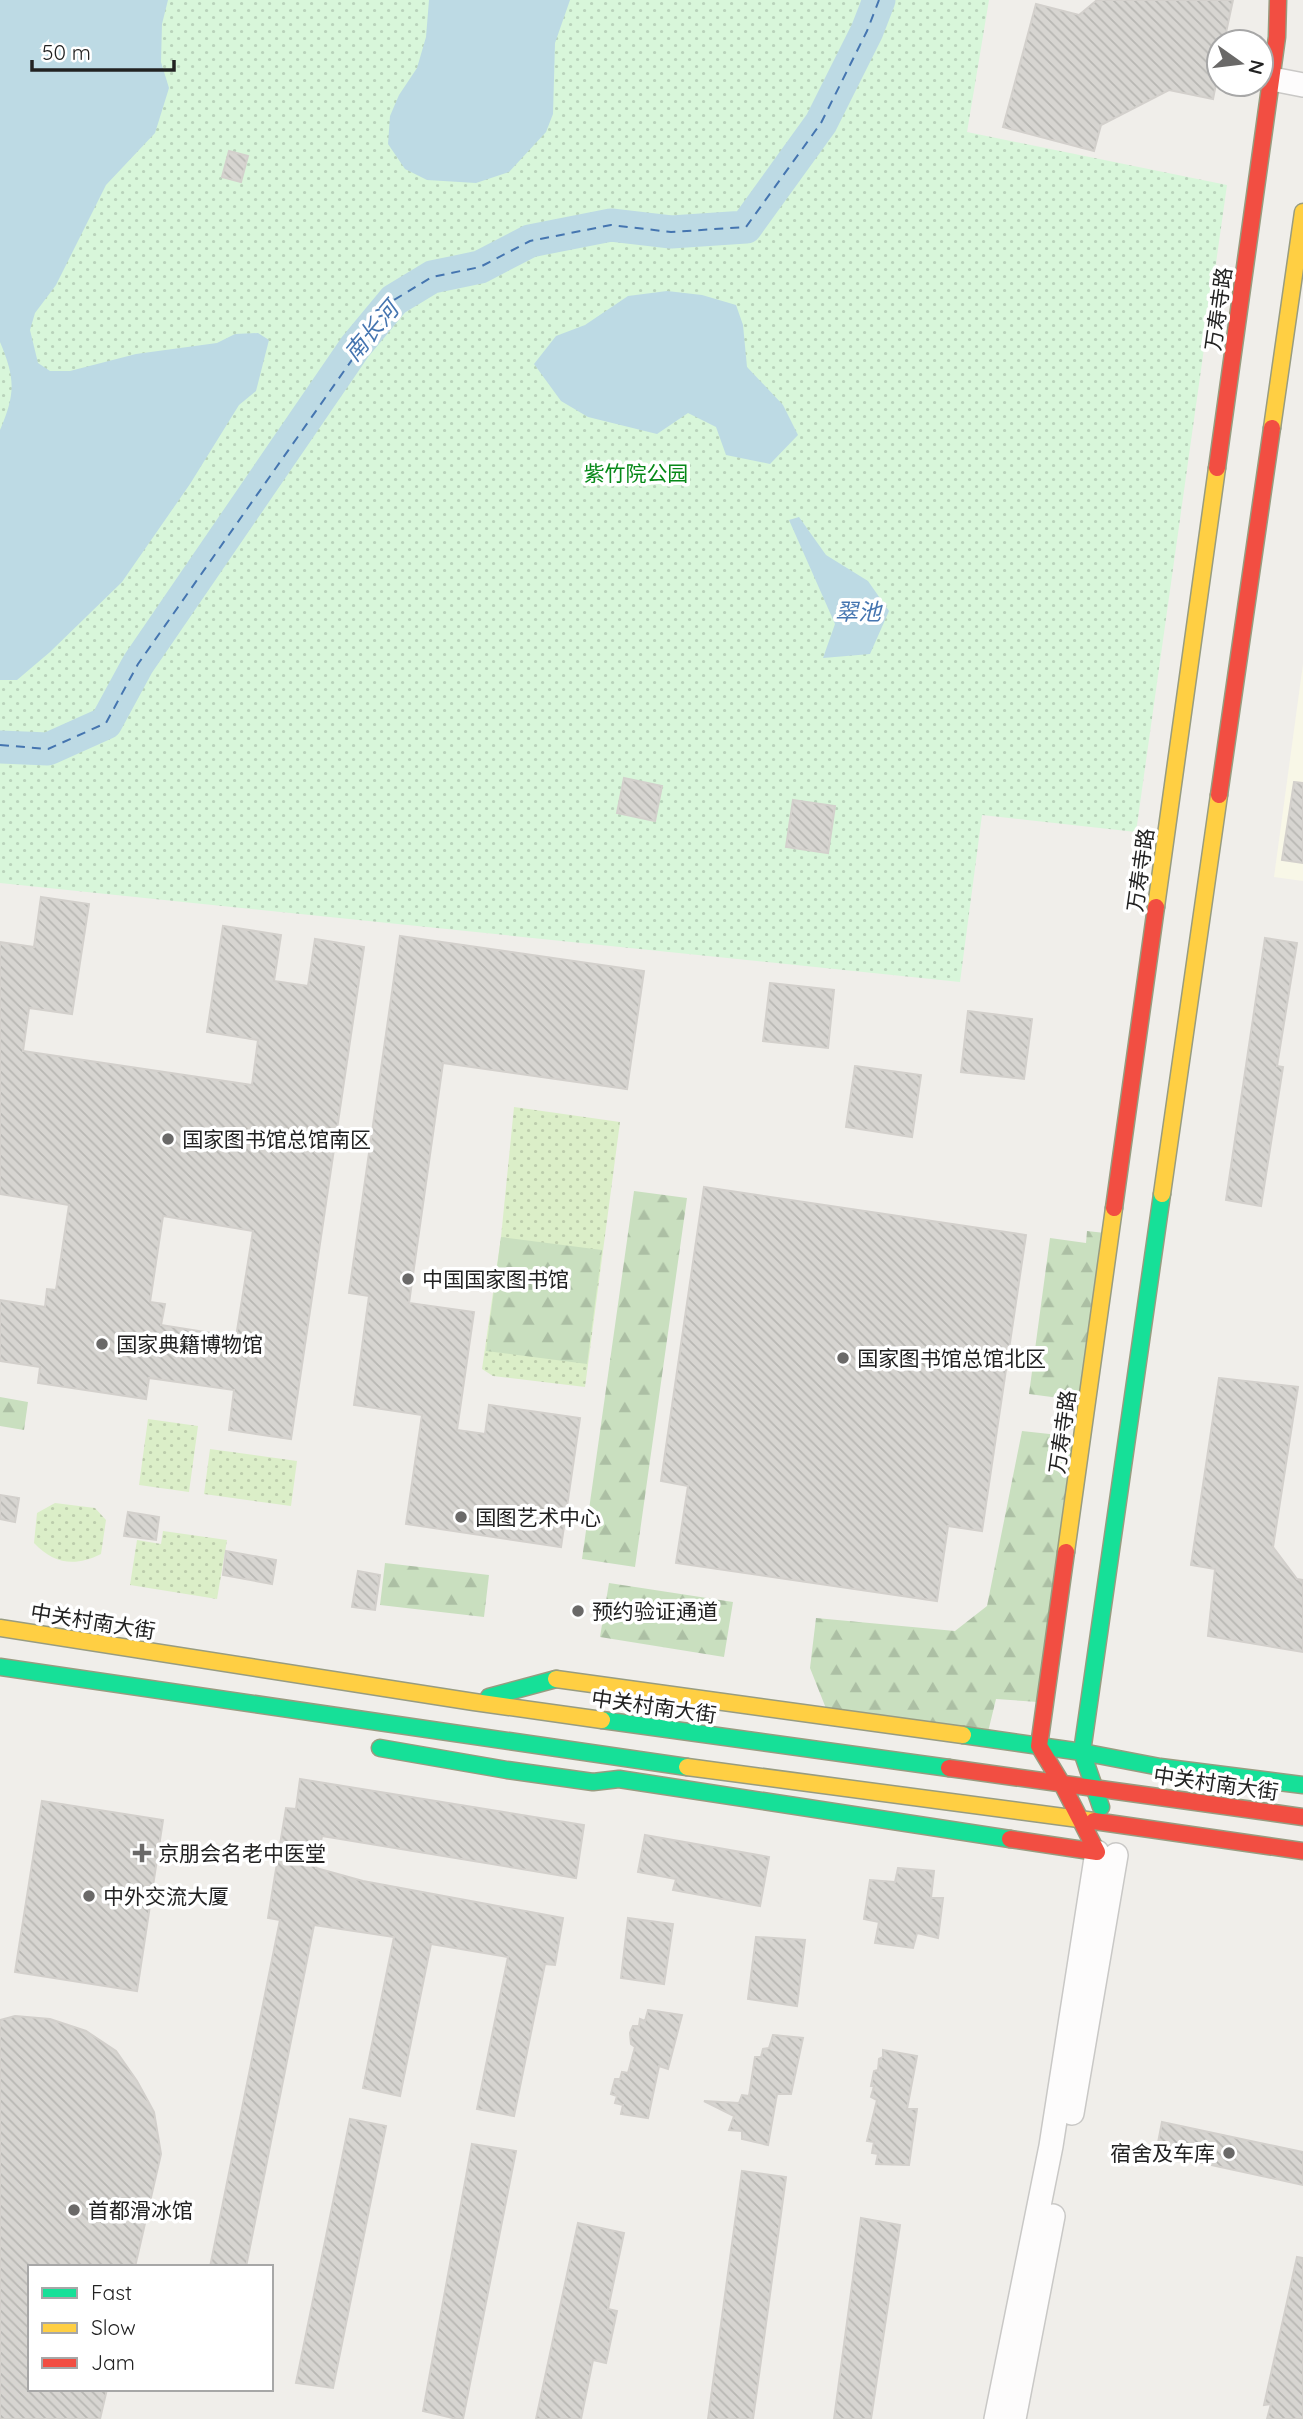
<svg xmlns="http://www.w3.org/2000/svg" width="1303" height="2419" font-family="Quicksand,'Noto Sans SC',sans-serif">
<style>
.education{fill:#f8f7e7}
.grass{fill:url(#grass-dots)}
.forest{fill:url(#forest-firs)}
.park{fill:url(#park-dots)}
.water{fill:#bddae4}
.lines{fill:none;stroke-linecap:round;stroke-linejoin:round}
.river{stroke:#bddae4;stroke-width:33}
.ferry{stroke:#4575b0;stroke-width:2;stroke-dasharray:9 7;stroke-linecap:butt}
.building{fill:url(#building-back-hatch);stroke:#d3d0cc;stroke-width:2;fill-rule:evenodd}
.street-casing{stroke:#c9c8c6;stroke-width:26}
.fast-casing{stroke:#989c80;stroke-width:19}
.slow-casing{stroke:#989c80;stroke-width:19}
.jam-casing{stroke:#989c80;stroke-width:19}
.street{stroke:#fdfcfc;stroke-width:23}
.fast{stroke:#16e098;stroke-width:16}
.slow{stroke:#ffcf43;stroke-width:16}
.jam{stroke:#f24e42;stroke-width:16}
.poi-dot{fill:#6a6968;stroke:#fff;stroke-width:2.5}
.labels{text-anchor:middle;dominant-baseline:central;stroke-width:7;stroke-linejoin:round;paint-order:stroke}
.street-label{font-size:21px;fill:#222;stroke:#fff}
.park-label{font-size:21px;fill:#068918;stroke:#fff}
.poi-label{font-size:21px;fill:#222;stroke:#fff;text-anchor:start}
.water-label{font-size:23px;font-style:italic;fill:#4575b0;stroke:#fff}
</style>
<defs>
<pattern id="grass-dots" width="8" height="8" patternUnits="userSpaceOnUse" patternTransform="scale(1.75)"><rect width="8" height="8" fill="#dbeec8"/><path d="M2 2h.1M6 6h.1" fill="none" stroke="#bcccac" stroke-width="1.8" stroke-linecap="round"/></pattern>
<pattern id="forest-firs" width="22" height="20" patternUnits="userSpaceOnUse" patternTransform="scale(1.75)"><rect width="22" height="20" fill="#c9dfbf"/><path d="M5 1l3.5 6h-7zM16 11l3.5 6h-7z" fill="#acbfa4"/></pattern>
<pattern id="park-dots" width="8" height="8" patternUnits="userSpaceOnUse" patternTransform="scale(1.75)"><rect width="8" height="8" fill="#d8f6da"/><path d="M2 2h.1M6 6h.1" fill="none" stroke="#b9d3bb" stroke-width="1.8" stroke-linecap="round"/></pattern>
<pattern id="building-back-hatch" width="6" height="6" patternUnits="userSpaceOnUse" patternTransform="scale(1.75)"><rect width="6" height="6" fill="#d7d5d1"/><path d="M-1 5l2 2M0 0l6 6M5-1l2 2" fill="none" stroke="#b8b7b3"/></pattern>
</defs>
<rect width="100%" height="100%" fill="#f0eeea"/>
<!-- education -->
<path class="education" d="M 1303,664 L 1303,881 L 1274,877 Z"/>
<!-- grass -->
<path class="grass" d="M 514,1107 L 620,1122 L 585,1387 L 493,1376 L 482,1369 L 501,1237 Z
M 148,1419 L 198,1426 L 189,1492 L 139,1485 Z
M 210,1449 L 297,1461 L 291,1506 L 204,1494 Z
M 55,1503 L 95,1508 L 106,1520 L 101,1554 C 75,1567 54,1564 34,1543 L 37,1513 Z
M 163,1531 L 227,1540 L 217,1599 L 130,1585 L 137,1540 L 161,1544 Z"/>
<!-- forest -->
<path class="forest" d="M 634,1191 L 687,1198 L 635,1567 L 582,1559 Z
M 1087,1231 L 1105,1233 L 1082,1401 L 1029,1394 L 1050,1238 L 1086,1243 Z
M 501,1237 L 602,1250 L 587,1364 L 486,1351 Z
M 0,1397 L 28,1402 L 24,1430 L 0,1426 Z
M 1022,1431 L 1077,1437 L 1038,1702 L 996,1699 L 988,1732 L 827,1711 L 810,1668 L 816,1618 L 955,1631 L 987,1606 Z
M 385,1563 L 489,1575 L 484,1617 L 380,1605 Z
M 609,1583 L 733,1602 L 724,1657 L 600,1637 Z"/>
<!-- park -->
<path class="park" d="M 0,0 L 989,0 L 967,132 L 1227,185 L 1136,832 L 982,815 L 960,982 L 0,883 Z"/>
<!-- water -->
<path class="water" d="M 0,0 L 168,0 L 162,24 L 161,62 L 169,88 L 155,133 L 106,185 L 56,285 L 35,313 L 30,330 L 38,363 L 50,371 L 70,371 L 136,354 L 217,343 L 235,334 L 258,333 L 269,340 L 256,391 L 239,405 L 190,484 L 122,582 L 50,652 L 17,680 L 0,680 L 0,430 C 16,393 15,378 0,342 Z
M 429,0 L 570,0 L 555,43 L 553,114 L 546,132 L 509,172 L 476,183 L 427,180 L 405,169 L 388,144 L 390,116 L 399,95 L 417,68 L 426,37 Z
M 667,291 L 702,295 L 736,305 L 743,325 L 747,367 L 783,405 L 798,435 L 770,464 L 726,455 L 716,427 L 688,413 L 657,434 L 588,417 L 561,401 L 534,364 L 556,336 L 585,325 L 628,296 Z
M 799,517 L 826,555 L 868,581 L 889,611 L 870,654 L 823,658 L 835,624 L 789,520 Z"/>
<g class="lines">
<!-- river -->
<path class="river" d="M 0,747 L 48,749 L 106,723 L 138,664 L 355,347 L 394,300 L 432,277 L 480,267 L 530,241 L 611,225 L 671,232 L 746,227 L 821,123 L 867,31 L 879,0"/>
<!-- ferry -->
<path class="ferry" d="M 0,745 L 48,749 L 106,723 L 138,664 L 394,300 L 432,277 L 480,267 L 530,241 L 611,225 L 671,232 L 746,227 L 821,123 L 867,31 L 879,0"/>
</g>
<!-- building -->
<path class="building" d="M 1097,0 L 1233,0 L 1224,42 L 1219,42 L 1219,69 L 1213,99 L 1169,90 L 1101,125 L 1094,151 L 1003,127 L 1036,4 L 1079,15 Z
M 229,151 L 248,156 L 241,182 L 222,177 Z
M 624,778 L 662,786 L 655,821 L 617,813 Z
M 1294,782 L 1303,783 L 1303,863 L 1282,860 Z
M 793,800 L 835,806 L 828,853 L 786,847 Z
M 41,897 L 89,904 L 72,1014 L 29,1008 L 23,1051 L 252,1085 L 258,1040 L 207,1032 L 223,926 L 281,935 L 274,981 L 308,986 L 315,939 L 364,947 L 291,1439 L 229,1430 L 234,1390 L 149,1378 L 146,1399 L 38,1383 L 40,1367 L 0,1361 L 0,1300 L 45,1307 L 47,1289 L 56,1290 L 69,1205 L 0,1194 L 0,942 L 34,947 ZM 163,1216 L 253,1231 L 236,1337 L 161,1325 L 165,1304 L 150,1302 Z
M 400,936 L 644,971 L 627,1089 L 443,1063 L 409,1303 L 474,1312 L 457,1430 L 485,1434 L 489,1405 L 580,1418 L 561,1547 L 406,1524 L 422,1415 L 354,1405 L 369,1296 L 349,1293 Z
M 1265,938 L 1297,943 L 1277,1066 L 1283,1067 L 1261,1206 L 1226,1200 Z
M 770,983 L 834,990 L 828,1048 L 763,1041 Z
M 968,1011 L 1032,1019 L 1024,1079 L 961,1072 Z
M 855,1066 L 921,1075 L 912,1137 L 846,1127 Z
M 704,1187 L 1026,1235 L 982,1531 L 948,1526 L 937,1601 L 676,1563 L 688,1486 L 661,1481 Z
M 1219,1378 L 1298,1387 L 1273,1547 L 1297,1579 L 1303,1580 L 1303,1652 L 1208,1636 L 1215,1569 L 1191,1565 Z
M 0,1495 L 19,1498 L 15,1522 L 0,1519 Z
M 128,1512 L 159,1517 L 156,1540 L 124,1536 Z
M 226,1551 L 276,1560 L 272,1584 L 223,1575 Z
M 358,1571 L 380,1575 L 375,1610 L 352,1607 Z
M 300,1779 L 584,1825 L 576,1878 L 322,1836 L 316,1868 L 363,1881 L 563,1918 L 555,1965 L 545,1964 L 514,2116 L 477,2109 L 508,1957 L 431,1944 L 400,2096 L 363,2088 L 394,1937 L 314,1925 L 246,2267 L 210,2267 L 280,1920 L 268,1918 L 286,1808 L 296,1809 Z
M 42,1801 L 163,1820 L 137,1991 L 15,1972 Z
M 645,1835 L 769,1857 L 760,1906 L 673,1890 L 676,1879 L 638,1872 Z
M 898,1868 L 934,1871 L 931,1898 L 943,1898 L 938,1938 L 917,1933 L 913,1948 L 875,1943 L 879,1922 L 864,1919 L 870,1880 L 895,1882 Z
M 628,1918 L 673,1924 L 664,1984 L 621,1978 Z
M 756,1937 L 805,1940 L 797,2006 L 748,1999 Z
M 648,2010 L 682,2015 L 668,2069 L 659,2066 L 648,2118 L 621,2114 L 623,2105 L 615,2103 L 617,2096 L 611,2094 L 615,2079 L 620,2079 L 622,2072 L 628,2073 L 635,2047 L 631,2044 L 630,2033 L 633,2026 L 639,2026 L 640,2019 L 645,2021 Z
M 15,2016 L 50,2019 L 86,2031 L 116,2051 L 137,2081 L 154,2112 L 161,2154 L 135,2267 L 30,2267 L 30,2389 L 107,2389 L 100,2419 L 0,2419 L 0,2020 Z
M 773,2035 L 803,2038 L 791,2094 L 777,2094 L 768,2145 L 742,2139 L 742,2131 L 729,2130 L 734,2116 L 704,2101 L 739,2103 L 742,2095 L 749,2096 L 755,2057 L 761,2057 L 763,2049 L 769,2048 Z
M 883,2050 L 917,2056 L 907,2109 L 917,2109 L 909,2165 L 876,2164 L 878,2154 L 872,2153 L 874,2142 L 867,2141 L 877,2100 L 871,2097 L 874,2086 L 871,2086 L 874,2071 L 878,2070 L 879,2059 L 883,2057 Z
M 350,2119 L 386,2126 L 333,2388 L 296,2383 Z
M 1162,2122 L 1303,2152 L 1303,2185 L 1156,2153 Z
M 472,2144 L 516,2151 L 463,2419 L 457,2419 L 423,2411 Z
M 742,2171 L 786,2177 L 753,2419 L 708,2419 Z
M 861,2218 L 900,2225 L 871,2419 L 834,2419 Z
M 578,2223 L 624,2233 L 608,2309 L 617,2311 L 606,2363 L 593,2360 L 581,2419 L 536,2419 Z
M 1297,2257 L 1303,2258 L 1303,2419 L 1267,2419 L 1271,2404 L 1264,2405 Z"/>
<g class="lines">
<!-- street casing -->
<g class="street-casing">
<path id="street" d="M 1272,79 L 1303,85
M 1072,2113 L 1116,1855
M 996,2419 L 1051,2146 L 1097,1852
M 1014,2419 L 1053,2216"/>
</g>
<!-- fast casing -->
<g class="fast-casing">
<path id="fast" d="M 0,1667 L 687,1767
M 489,1697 L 556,1679
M 602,1720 L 949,1768
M 963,1735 L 1082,1752 L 1160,1767 L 1303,1785
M 380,1748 L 507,1770 L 593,1782 L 619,1779 L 1010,1839
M 1101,1807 L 1082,1752 L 1162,1194"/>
</g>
<!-- slow casing -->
<g class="slow-casing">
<path id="slow" d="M 1272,428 L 1303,212
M 1156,907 L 1217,468
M 1162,1194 L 1219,795
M 1066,1552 L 1114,1208
M 0,1628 L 474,1702 L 602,1720
M 556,1679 L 963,1735
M 687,1767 L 1094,1821"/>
</g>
<!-- jam casing -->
<g class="jam-casing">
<path id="jam" d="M 1217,468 L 1277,37 L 1278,0
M 1219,795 L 1272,428
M 1114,1208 L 1156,907
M 1066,1552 L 1039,1746 L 1062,1784 L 1097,1852
M 949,1768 L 1303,1817
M 1094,1821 L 1303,1851
M 1010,1839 L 1097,1852"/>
</g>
<!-- street -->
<use href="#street" class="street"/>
<!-- fast -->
<use href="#fast" class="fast"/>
<!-- slow -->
<use href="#slow" class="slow"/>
<!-- jam -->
<use href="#jam" class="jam"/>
</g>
<!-- markers -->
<g class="poi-dot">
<circle cx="168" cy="1139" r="7"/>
<circle cx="408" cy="1279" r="7"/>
<circle cx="102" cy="1344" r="7"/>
<circle cx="843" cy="1358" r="7"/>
<circle cx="461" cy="1517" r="7"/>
<circle cx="578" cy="1611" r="7"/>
<path d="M138.5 1842.5h7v7h7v7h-7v7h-7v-7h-7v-7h7z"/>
<circle cx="89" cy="1896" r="7"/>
<circle cx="1229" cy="2153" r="7"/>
<circle cx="74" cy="2210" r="7"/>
</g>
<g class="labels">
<!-- street labels -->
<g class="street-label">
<text transform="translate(1218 309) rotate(-82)">万寿寺路</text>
<text transform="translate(1140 870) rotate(-82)">万寿寺路</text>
<text transform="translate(1062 1432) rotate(-82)">万寿寺路</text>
<text transform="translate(93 1621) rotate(9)">中关村南大街</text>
<text transform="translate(654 1706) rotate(8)">中关村南大街</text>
<text transform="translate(1216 1783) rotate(8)">中关村南大街</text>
</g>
<!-- park labels -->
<g class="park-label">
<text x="636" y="473">紫竹院公园</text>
</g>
<!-- poi labels -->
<g class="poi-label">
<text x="182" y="1139">国家图书馆总馆南区</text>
<text x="422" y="1279">中国国家图书馆</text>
<text x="116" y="1344">国家典籍博物馆</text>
<text x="857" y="1358">国家图书馆总馆北区</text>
<text x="475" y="1517">国图艺术中心</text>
<text x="592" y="1611">预约验证通道</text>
<text x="158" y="1853">京朋会名老中医堂</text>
<text x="103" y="1896">中外交流大厦</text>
<text x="1215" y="2153" text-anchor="end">宿舍及车库</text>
<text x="88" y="2210">首都滑冰馆</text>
</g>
<!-- water labels -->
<g class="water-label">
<text transform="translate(371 331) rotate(-50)">南长河</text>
<text x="858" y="611">翠池</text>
</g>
</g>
<!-- legend -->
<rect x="28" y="2265" width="245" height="126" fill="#ffffff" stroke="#a7a7a7" stroke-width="2"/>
<rect x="42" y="2288" width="35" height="10" fill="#16e098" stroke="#a7a7a7" stroke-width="2"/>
<text x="91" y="2300" font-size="21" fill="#222222">Fast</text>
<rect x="42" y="2323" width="35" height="10" fill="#ffcf43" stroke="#a7a7a7" stroke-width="2"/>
<text x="91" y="2335" font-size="21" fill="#222222">Slow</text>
<rect x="42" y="2358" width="35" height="10" fill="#f24e42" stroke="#a7a7a7" stroke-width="2"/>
<text x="91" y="2370" font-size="21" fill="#222222">Jam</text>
<!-- north arrow -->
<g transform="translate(1240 63) rotate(104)"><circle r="33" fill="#ffffff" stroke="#a7a7a7" stroke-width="2"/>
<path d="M0-5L12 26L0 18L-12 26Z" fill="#6a6968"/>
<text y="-10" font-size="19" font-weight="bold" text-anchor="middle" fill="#222222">N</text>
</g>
<!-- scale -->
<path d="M32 60v10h142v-10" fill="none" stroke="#222222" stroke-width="3.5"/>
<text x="42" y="60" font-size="21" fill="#222222" stroke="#ffffff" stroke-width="5" paint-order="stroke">50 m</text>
</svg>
